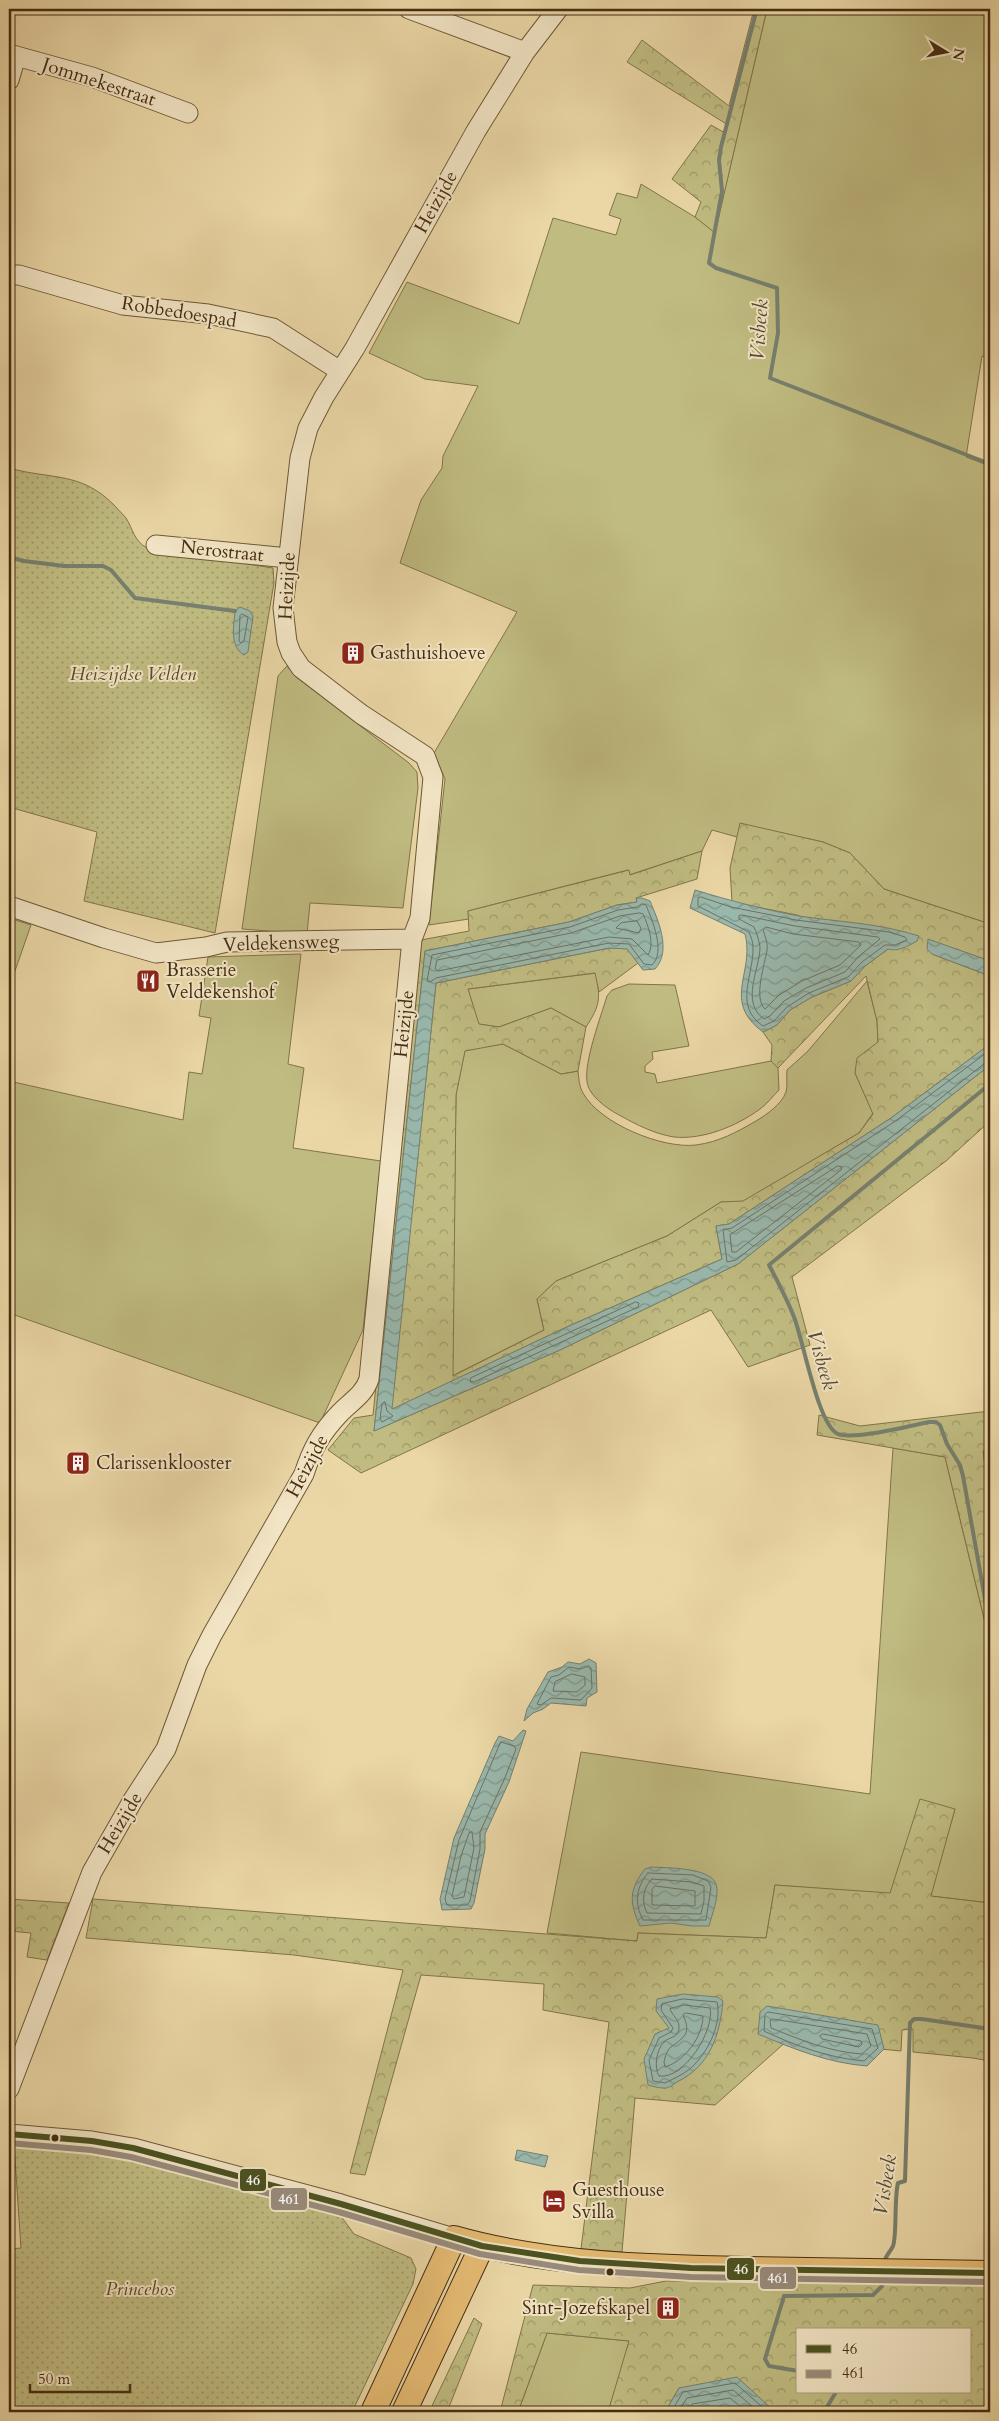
<svg xmlns="http://www.w3.org/2000/svg" width="999" height="2421" font-family="Cardo,serif">
<style>
.grass{fill:#c0bc81;stroke:#82744a}
.forest{fill:url(#forest-crowns);stroke:#82744a;fill-rule:evenodd}
.park{fill:url(#park-dots);stroke:#82744a}
.water{fill:url(#water-waves);stroke:#77806f}
.lines{fill:none;stroke-linecap:round;stroke-linejoin:round}
.shore{stroke:#6f7260;stroke-width:1}
.stream{stroke:#77806f;stroke-width:4}
.minor-casing{stroke:#6e5837;stroke-width:21}
.major-casing{stroke:#452d12;stroke-width:26}
.minor{stroke:#f2e5c5;stroke-width:19}
.major{stroke:#e6bc73;stroke-width:24}
.bus-1-casing{stroke:#f2e5c5;stroke-width:10}
.bus-2-casing{stroke:#f2e5c5;stroke-width:10}
.bus-1{stroke:#4a5321;stroke-width:6}
.bus-2{stroke:#998c7d;stroke-width:6}
.bus-dot{fill:#452d12;stroke:#f2e5c5;stroke-width:2}
.labels{text-anchor:middle;dominant-baseline:central;stroke-width:4;stroke-linejoin:round;paint-order:stroke}
.street-label{font-size:19px;fill:#452d12;stroke:#f2e5c5}
.poi-label{font-size:19px;fill:#452d12;stroke:#f2e5c5;text-anchor:start}
.park-label{font-size:19px;font-style:italic;fill:#5e4a28;stroke:#f2e5c5}
.water-label{font-size:20px;font-style:italic;fill:#564931;stroke:#f2e5c5}
.line-badge{stroke:#f2e5c5;stroke-width:2}
.badge-label{font-size:14px;text-anchor:middle;font-weight:bold;fill:#fff}
</style>
<defs>
<pattern id="forest-crowns" width="20" height="18" patternUnits="userSpaceOnUse" patternTransform="scale(1.25)"><rect width="20" height="18" fill="#c0bc81"/><path d="M2 6a3 3 0 1 1 6 0M12 15a3 3 0 1 1 6 0" fill="none" stroke="#9e9968"/></pattern>
<pattern id="park-dots" width="8" height="8" patternUnits="userSpaceOnUse" patternTransform="scale(1.25)"><rect width="8" height="8" fill="#c0bc81"/><path d="M2 2h.1M6 6h.1" fill="none" stroke="#9e9968" stroke-width="1.8" stroke-linecap="round"/></pattern>
<pattern id="water-waves" width="16" height="10" patternUnits="userSpaceOnUse" patternTransform="scale(1.25)"><rect width="16" height="10" fill="#99b8ad"/><path d="M0 5q4-4 8 0t8 0" fill="none" stroke="#7f968b"/></pattern>
</defs>
<rect width="100%" height="100%" fill="#ebd7a6"/>
<filter id="stains"><feTurbulence type="fractalNoise" baseFrequency=".004" numOctaves="4"/><feColorMatrix values="0 0 0 0 .2 0 0 0 0 .09 0 0 0 0 .02 0 0 0 .5 -.17"/></filter>
<radialGradient id="worn" r=".72"><stop offset=".6" stop-color="#630" stop-opacity="0"/><stop offset="1" stop-color="#630" stop-opacity=".3"/></radialGradient>
<!-- grass -->
<path class="grass" d="M 767,9 L 990,9 L 990,358 L 982,356 L 966,457 L 990,466 L 990,924 L 884,889 L 850,853 L 823,842 L 741,824 L 737,837 L 712,830 L 702,851 L 629,875 L 628,870 L 468,911 L 469,919 L 429,925 L 445,779 L 434,753 L 517,612 L 400,563 L 421,500 L 442,468 L 443,456 L 478,386 L 425,379 L 369,353 L 407,282 L 519,324 L 553,218 L 616,235 L 621,219 L 609,215 L 617,193 L 637,198 L 641,184 L 695,217 L 715,232 Z
M 287,666 L 296,677 L 409,763 L 417,772 L 418,788 L 403,908 L 310,903 L 307,934 L 242,929 L 278,676 Z
M 9,918 L 31,925 L 9,988 Z
M 301,954 L 288,1064 L 304,1068 L 293,1148 L 381,1161 L 363,1330 L 320,1423 L 9,1313 L 9,1081 L 183,1120 L 189,1072 L 202,1074 L 211,1018 L 199,1016 L 208,957 Z
M 596,973 C 600,999 601,1004 586,1027 L 551,1008 L 499,1027 L 478,1024 L 468,989 Z
M 867,981 L 877,1021 L 878,1042 L 855,1073 L 873,1113 L 859,1133 L 743,1202 L 721,1202 L 667,1236 L 556,1281 L 537,1299 L 544,1330 L 452,1376 L 456,1094 L 465,1050 L 503,1044 L 561,1074 L 578,1071 C 579,1079 579,1086 583,1093 C 600,1124 663,1149 696,1145 C 719,1142 737,1132 756,1121 C 766,1115 782,1104 786,1092 C 788,1086 786,1077 787,1070 L 808,1051 Z
M 629,984 L 675,985 L 689,1046 L 652,1052 L 653,1059 L 645,1066 L 645,1072 L 655,1074 L 657,1083 L 771,1061 L 778,1068 L 779,1090 C 773,1096 767,1104 760,1109 C 737,1126 703,1140 674,1137 C 655,1134 637,1125 621,1116 C 609,1110 588,1096 587,1081 C 584,1062 601,1016 607,996 L 612,990 Z
M 893,1448 L 945,1457 L 990,1643 L 990,1903 L 930,1896 L 955,1809 L 890,1894 L 775,1885 L 766,1938 L 638,1933 L 637,1941 L 547,1933 L 581,1752 L 870,1794 Z
M 983,1451 L 990,1451 L 990,1504 Z
M 547,2333 L 630,2341 L 608,2412 L 518,2412 Z"/>
<!-- forest -->
<path class="forest" d="M 752,9 L 767,9 L 715,233 L 695,217 L 701,202 L 672,179 L 711,125 L 725,133 L 728,125 L 627,62 L 642,40 L 729,106 L 754,9 Z
M 740,823 L 823,842 L 850,853 L 884,889 L 990,924 L 990,961 L 929,940 L 932,954 L 990,976 L 990,1044 L 891,1118 L 729,1224 L 716,1226 L 722,1259 L 569,1326 L 391,1410 L 436,983 L 609,948 L 627,948 L 638,963 L 599,992 L 595,973 L 468,989 L 479,1024 L 499,1027 L 551,1008 L 586,1027 L 578,1071 L 561,1074 L 503,1044 L 465,1051 L 456,1095 L 453,1376 L 544,1330 L 537,1299 L 556,1281 L 667,1236 L 721,1202 L 743,1201 L 859,1133 L 873,1114 L 855,1073 L 857,1058 L 878,1042 L 877,1021 L 866,976 L 778,1068 L 771,1061 L 772,1045 L 763,1032 L 777,1025 L 790,1010 L 812,997 L 851,981 L 865,966 L 888,949 L 797,915 L 732,902 L 730,868 Z
M 702,851 L 697,879 L 636,898 L 637,902 L 617,905 L 569,922 L 425,951 L 374,1431 L 560,1350 L 738,1264 L 990,1065 L 990,1121 L 946,1161 L 792,1277 L 810,1345 L 748,1367 L 711,1310 L 361,1473 L 328,1450 L 354,1418 L 373,1415 L 421,940 L 469,931 L 468,911 L 629,870 L 630,875 Z
M 990,1411 L 990,1451 L 983,1451 L 990,1504 L 990,1643 L 945,1457 L 817,1435 L 819,1415 L 860,1426 Z
M 920,1799 L 955,1809 L 931,1896 L 990,1903 L 990,2061 L 973,2058 L 913,2052 L 913,2029 L 902,2030 L 901,2051 L 788,2040 L 715,2105 L 635,2098 L 622,2252 L 581,2249 L 609,2022 L 543,2010 L 544,1984 L 421,1975 L 365,2175 L 350,2173 L 403,1970 L 294,1955 L 86,1938 L 93,1899 L 637,1941 L 638,1933 L 766,1938 L 775,1885 L 890,1893 Z
M 9,1899 L 69,1903 L 47,1960 L 27,1957 L 31,1933 L 9,1931 Z
M 666,2281 L 990,2284 L 990,2412 L 772,2412 L 773,2410 L 679,2388 L 665,2412 L 608,2412 L 629,2341 L 547,2333 L 518,2412 L 500,2412 L 533,2285 L 630,2288 ZM 798,2330 L 970,2330 L 970,2392 L 798,2392 Z
M 474,2318 L 482,2324 L 447,2412 L 429,2412 Z"/>
<!-- park -->
<path class="park" d="M 9,468 C 52,480 81,471 115,506 C 118,510 123,514 126,518 C 133,529 134,541 147,548 L 273,568 L 274,583 L 215,933 L 84,901 L 97,832 L 9,807 Z
M 14,2145 C 126,2151 232,2186 340,2215 L 354,2234 L 411,2258 L 416,2269 L 413,2284 L 352,2412 L 9,2412 L 9,2249 L 21,2248 Z"/>
<!-- water -->
<path class="water" d="M 240,607 L 250,611 L 253,616 L 248,652 L 244,655 C 229,646 234,626 235,611 Z
M 695,890 C 728,900 765,910 799,916 C 839,922 879,923 919,936 L 917,941 C 908,946 898,952 888,949 L 865,966 L 851,981 L 812,997 L 790,1010 L 777,1025 L 763,1032 C 721,1001 755,973 745,934 L 690,908 Z
M 636,898 L 642,898 L 650,901 C 658,920 672,951 655,969 L 643,970 L 627,949 L 609,948 L 436,983 L 392,1409 L 569,1326 L 722,1259 L 716,1226 L 729,1224 L 891,1118 L 990,1044 L 990,1065 L 738,1264 L 560,1350 L 374,1431 L 425,951 L 569,922 L 617,905 L 637,902 Z
M 928,939 L 990,961 L 990,976 L 932,954 L 927,949 Z
M 589,1659 L 596,1663 L 597,1692 L 587,1698 L 586,1706 L 551,1703 L 543,1709 L 533,1713 L 524,1721 L 527,1709 L 548,1672 L 562,1667 L 568,1662 L 580,1664 Z
M 523,1730 L 526,1731 L 509,1782 L 485,1834 L 485,1849 L 474,1903 L 471,1909 L 442,1910 L 440,1899 L 454,1838 L 495,1743 L 499,1736 L 513,1741 Z
M 651,1867 C 666,1868 710,1867 716,1884 C 720,1895 712,1914 709,1926 L 692,1926 L 671,1923 L 640,1926 C 629,1903 629,1889 645,1869 Z
M 683,1994 L 718,1997 L 723,2001 C 720,2035 710,2066 677,2082 C 673,2085 668,2089 663,2088 C 658,2088 652,2086 648,2085 L 644,2059 L 655,2034 L 669,2028 L 656,2011 L 657,1999 Z
M 767,2006 L 878,2025 L 884,2049 L 867,2066 C 828,2063 794,2049 758,2034 L 760,2012 Z
M 517,2150 L 548,2156 L 545,2167 L 515,2160 Z
M 737,2377 L 773,2410 L 772,2412 L 665,2412 L 679,2388 Z"/>
<g class="lines">
<!-- shore -->
<path class="shore" d="M 242,614 L 248,617 L 244,641 L 241,643 L 239,641 L 240,616 Z
M 701,897 L 731,907 L 796,920 L 889,932 L 905,937 L 907,940 L 895,945 L 885,945 L 862,962 L 848,977 L 809,993 L 787,1007 L 774,1021 L 763,1026 C 733,1006 754,975 753,947 C 753,942 751,937 749,932 L 698,906 L 698,898 Z
M 642,904 L 646,905 C 652,920 666,952 652,965 L 644,964 L 629,944 L 609,943 L 436,978 L 430,982 L 427,981 L 432,955 L 570,927 L 618,910 L 637,907 Z
M 640,913 L 643,914 C 648,925 655,944 648,955 L 632,939 L 609,937 L 438,971 L 435,969 L 437,960 L 571,933 L 620,916 Z
M 742,915 L 795,926 L 878,937 L 880,939 L 858,957 L 845,972 L 806,988 L 784,1001 L 770,1016 L 764,1019 C 740,1002 760,969 760,947 C 759,941 757,933 754,927 L 739,919 L 739,916 Z
M 637,921 L 641,928 L 639,933 L 616,928 L 621,923 Z
M 766,927 L 793,934 L 859,942 L 861,945 L 840,965 L 802,981 L 779,995 L 765,1009 C 753,998 765,964 767,950 C 768,943 765,936 763,930 Z
M 990,1050 L 894,1122 L 732,1228 L 723,1230 L 727,1262 L 736,1260 L 985,1063 L 990,1061
M 838,1166 L 842,1167 L 841,1170 L 736,1252 L 732,1252 L 730,1235 Z
M 636,1302 L 639,1303 L 638,1307 L 474,1382 L 470,1381 L 471,1378 Z
M 385,1402 L 387,1411 L 393,1416 L 382,1422 L 380,1419 L 382,1404 Z
M 589,1666 L 591,1668 L 592,1688 L 581,1700 L 551,1698 L 541,1705 L 537,1704 L 551,1677 L 559,1675 L 569,1667 L 580,1669 Z
M 572,1674 L 585,1677 L 585,1685 L 577,1692 L 553,1691 L 555,1682 Z
M 501,1742 L 514,1746 L 516,1749 L 504,1780 L 480,1832 L 480,1849 L 470,1901 L 467,1905 L 447,1905 L 445,1899 L 459,1840 Z
M 472,1832 L 474,1848 L 464,1897 L 454,1899 L 452,1896 L 461,1856 L 469,1833 Z
M 648,1873 L 693,1875 L 708,1881 L 711,1887 L 706,1920 L 643,1920 C 634,1903 636,1887 648,1873 Z
M 652,1879 L 692,1882 L 704,1886 L 704,1901 L 701,1914 L 647,1913 C 641,1902 643,1887 652,1879 Z
M 655,1886 L 695,1891 L 695,1906 L 652,1905 L 652,1890 Z
M 683,1999 L 717,2002 C 722,2023 709,2049 695,2064 C 687,2073 675,2078 665,2083 L 653,2081 L 649,2060 L 659,2038 L 671,2032 L 673,2028 L 661,2010 L 662,2004 Z
M 684,2005 L 710,2008 C 715,2030 684,2080 659,2076 C 654,2068 656,2050 664,2042 C 670,2036 680,2038 679,2026 C 679,2020 672,2015 670,2009 Z
M 768,2012 L 872,2029 L 878,2048 L 864,2061 C 829,2058 796,2046 764,2031 L 765,2015 Z
M 686,2013 L 703,2016 C 703,2036 685,2061 665,2067 L 664,2062 C 665,2057 667,2050 671,2047 C 684,2037 692,2034 683,2015 Z
M 773,2019 L 867,2034 L 871,2046 L 862,2054 C 830,2052 801,2040 771,2028 L 770,2021 Z
M 823,2034 L 861,2041 L 862,2044 L 859,2047 L 822,2039 L 820,2036 Z
M 671,2412 L 683,2392 L 735,2383 L 768,2412
M 678,2412 L 687,2398 L 733,2390 L 759,2412
M 687,2412 L 692,2404 L 730,2398 L 747,2412"/>
<!-- stream -->
<path class="stream" d="M 755,9 L 755,16 L 721,147 L 719,160 L 722,191 L 709,263 L 716,268 L 777,288 L 778,333 L 770,378 L 990,464
M 9,557 L 24,561 L 64,566 L 103,566 L 111,570 L 135,598 L 235,611
M 990,1084 L 769,1265 C 778,1282 787,1299 794,1317 C 803,1339 818,1426 838,1434 C 854,1440 909,1426 929,1422 L 936,1422 L 940,1425 L 947,1444 L 960,1465 L 963,1476 L 990,1627
M 884,2264 C 885,2255 890,2253 893,2246 C 897,2236 894,2199 898,2183 L 905,2181 L 910,2023 L 914,2019 L 922,2019 L 990,2029
M 798,2371 L 769,2366 L 765,2359 L 784,2296 L 873,2295 L 882,2286 L 883,2278
M 824,2412 L 836,2392"/>
<!-- minor casing -->
<g class="minor-casing">
<path id="minor" d="M 409,9 L 525,52
M 9,54 L 92,77 L 188,113
M 9,80 L 16,56
M 9,275 L 19,275 L 123,305 L 208,314 L 273,328 L 340,371
M 156,545 L 288,558
M 9,906 L 104,938 L 156,953 L 206,947 L 227,942 L 412,939
M 9,2089 L 92,1872 L 133,1800 L 166,1749 L 197,1665 L 212,1635 L 304,1474 C 312,1449 321,1433 339,1414 C 350,1402 364,1395 369,1379 L 412,939 L 420,918 L 433,777 L 425,756 L 361,714 L 301,668 L 291,653 L 287,642 L 283,608 L 300,458 L 308,428 L 324,397 L 355,348 L 476,131 L 525,52 L 558,9
M 9,2134 L 92,2141 L 133,2148 L 341,2204 L 454,2238"/>
</g>
<!-- major casing -->
<g class="major-casing">
<path id="major" d="M 373,2412 L 454,2238 C 549,2265 650,2267 748,2269 C 829,2270 909,2272 990,2273
M 404,2412 L 482,2246"/>
</g>
<!-- minor -->
<use href="#minor" class="minor"/>
<!-- major -->
<use href="#major" class="major"/>
<!-- bus-1 casing -->
<g class="bus-1-casing">
<path id="bus-1" d="M 9,2134 L 92,2141 L 133,2148 L 341,2204 L 482,2246 L 580,2261 L 691,2268 L 990,2273"/>
</g>
<!-- bus-2 casing -->
<g class="bus-2-casing">
<path id="bus-2" d="M 9,2143 L 91,2150 L 131,2157 L 339,2212 L 480,2254 L 579,2270 L 691,2277 L 990,2282"/>
</g>
<!-- bus-1 -->
<use href="#bus-1" class="bus-1"/>
<!-- bus-2 -->
<use href="#bus-2" class="bus-2"/>
</g>
<!-- icons -->
<defs>
<g id="building-square" transform="scale(1.25)"><rect x="-9" y="-9" width="18" height="18" rx="4" fill="#8f2418" stroke="#f2e5c5"/><path d="M-4-6H4V6H1V3H-1V6H-4ZM-2.5-4.3h1.7v1.8h-1.7ZM.8-4.3h1.7v1.8H.8ZM-2.5-1h1.7V.8h-1.7ZM.8-1h1.7V.8H.8Z" fill="#fff"/></g>
<g id="restaurant-square" transform="scale(1.25)"><rect x="-9" y="-9" width="18" height="18" rx="4" fill="#8f2418" stroke="#f2e5c5"/><path d="M-5-6h1v4h1v-4h1v4h1v-4h1v5L-1.5 .5V6h-2V.5L-5-1ZM5-6V6H3V1.5H1.5Q1.5-4 5-6Z" fill="#fff"/></g>
<g id="hotel-square" transform="scale(1.25)"><rect x="-9" y="-9" width="18" height="18" rx="4" fill="#8f2418" stroke="#f2e5c5"/><path d="M-6-4.5h1.5V1H6V5H4.5V3h-9V5H-6ZM-4 0a1.8 1.8 0 1 1 3.6 0ZM.5 0V-2.5h3Q6-2.5 6 0Z" fill="#fff"/></g>
</defs>
<g fill-rule="evenodd">
<use href="#building-square" x="353" y="653"/>
<use href="#restaurant-square" x="148" y="981"/>
<use href="#building-square" x="78" y="1463"/>
<use href="#hotel-square" x="554" y="2201"/>
<use href="#building-square" x="668" y="2308"/>
</g>
<!-- markers -->
<g class="bus-dot">
<circle cx="55" cy="2138" r="4.5"/>
<circle cx="610" cy="2272" r="4.5"/>
</g>
<g class="labels">
<!-- street labels -->
<g class="street-label">
<text transform="translate(99 82) rotate(18)">Jommekestraat</text>
<text transform="translate(436 202) rotate(-61)">Heizijde</text>
<text transform="translate(179 312) rotate(9)">Robbedoespad</text>
<text transform="translate(222 551) rotate(6)">Nerostraat</text>
<text transform="translate(287 586) rotate(-87)">Heizijde</text>
<text transform="translate(281 943) rotate(-2)">Veldekensweg</text>
<text transform="translate(404 1024) rotate(-84)">Heizijde</text>
<text transform="translate(307 1466) rotate(-62)">Heizijde</text>
<text transform="translate(120 1823) rotate(-59)">Heizijde</text>
</g>
<!-- poi labels -->
<g class="poi-label">
<text x="370" y="653">Gasthuishoeve</text>
<text x="166" y="970">Brasserie<tspan x="166" dy="22">Veldekenshof</tspan></text>
<text x="96" y="1463">Clarissenklooster</text>
<text x="572" y="2190">Guesthouse<tspan x="572" dy="22">Svilla</tspan></text>
<text x="650" y="2308" text-anchor="end">Sint-Jozefskapel</text>
</g>
<!-- park labels -->
<g class="park-label">
<text x="133" y="674">Heizijdse Velden</text>
<text x="140" y="2289">Princebos</text>
</g>
<!-- water labels -->
<g class="water-label">
<text transform="translate(759 330) rotate(-86)">Visbeek</text>
<text transform="translate(822 1360) rotate(74)">Visbeek</text>
<text transform="translate(885 2185) rotate(-81)">Visbeek</text>
</g>
</g>
<g class="line-badge">
<rect x="239" y="2168" width="28" height="24" rx="5" fill="#4a5321"/>
<rect x="270" y="2187" width="38" height="24" rx="5" fill="#998c7d"/>
<rect x="726" y="2257" width="29" height="24" rx="5" fill="#4a5321"/>
<rect x="759" y="2266" width="38" height="24" rx="5" fill="#998c7d"/>
</g>
<g class="badge-label">
<text x="253" y="2185">46</text>
<text x="289" y="2204">461</text>
<text x="741" y="2274">46</text>
<text x="778" y="2283">461</text>
</g>
<!-- margin -->
<rect width="999" height="2421" fill="none" stroke="#ebd7a6" stroke-width="30"/>
<rect x="10" y="10" width="979" height="2401" fill="none" stroke="#452d12" stroke-width="2.5"/>
<rect x="15" y="15" width="969" height="2391" fill="none" stroke="#452d12"/>
<!-- legend -->
<rect x="796" y="2328" width="175" height="65" fill="#f2e5c5" stroke="#ad9b7d"/>
<rect x="806" y="2345" width="25" height="8" fill="#4a5321" stroke="#ad9b7d"/>
<text x="842" y="2354" font-size="15" fill="#452d12">46</text>
<rect x="806" y="2370" width="25" height="8" fill="#998c7d" stroke="#ad9b7d"/>
<text x="842" y="2378" font-size="15" fill="#452d12">461</text>
<!-- north arrow -->
<g transform="translate(946 52) rotate(100)" stroke="#f2e5c5" stroke-width="4" paint-order="stroke">
<path d="M0-4L9 19L0 12L-9 19Z" fill="#452d12"/>
<text y="-8" font-size="14" font-weight="bold" text-anchor="middle" fill="#452d12">N</text>
</g>
<!-- scale -->
<path d="M30 2384v8h100v-8" fill="none" stroke="#452d12" stroke-width="2.5"/>
<text x="38" y="2384" font-size="15" fill="#452d12" stroke="#f2e5c5" stroke-width="4" paint-order="stroke">50 m</text>
<rect width="100%" height="100%" filter="url(#stains)"/>
<rect width="100%" height="100%" fill="url(#worn)"/>
</svg>
